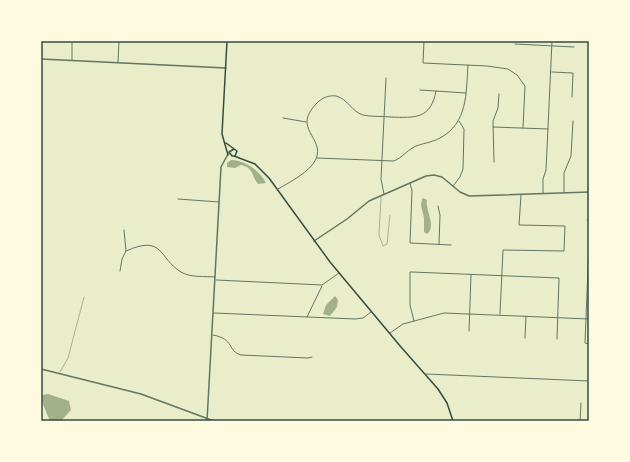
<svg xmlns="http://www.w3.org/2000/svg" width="630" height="462" font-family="Signika,sans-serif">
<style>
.water{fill:#a3b18a}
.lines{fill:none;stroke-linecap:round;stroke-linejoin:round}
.service{stroke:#617663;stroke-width:0.5}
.minor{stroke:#617663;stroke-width:1}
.tertiary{stroke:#617663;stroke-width:1.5}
.secondary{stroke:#344e41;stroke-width:1.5}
.neatline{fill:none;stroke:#344e41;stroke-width:1.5}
</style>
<rect width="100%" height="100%" fill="#e9edc9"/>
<!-- water -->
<path class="water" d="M 231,160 C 245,160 260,171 266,183 L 258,184 C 251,175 254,168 241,165 L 235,168 L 227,167 L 227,163 Z
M 423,198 L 427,200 C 425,211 437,226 427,234 L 424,232 L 424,218 L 421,205 L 422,199 Z
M 335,296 L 338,300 L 337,307 L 330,316 L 323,314 L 326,305 Z
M 48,394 L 69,401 L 71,410 L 61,421 L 50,421 L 42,402 L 42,395 Z"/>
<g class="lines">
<!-- service -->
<path class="service" d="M 381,197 L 379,235 L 383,246 L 387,244 L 390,215
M 60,372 L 68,358 L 84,297"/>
<!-- minor -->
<path class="minor" d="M 424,41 L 423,63 L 487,66 L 508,69 L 517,75 L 525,86 L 523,128
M 460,41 L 484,41
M 515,44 L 574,47
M 72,60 L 72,43
M 118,62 L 119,41
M 552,72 L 573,73 L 572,97
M 420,90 L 466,93
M 283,118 L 306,122
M 493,127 L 548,129
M 317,158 L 394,161 C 402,158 406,151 414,147 C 422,143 431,143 440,138 C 468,123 466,93 468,65
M 494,162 L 493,121 L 498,108 L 499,94
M 410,183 L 412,191 L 410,243 L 451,245
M 453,186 L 460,177 L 463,169 L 464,129 L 459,121
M 278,189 C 290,182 310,172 316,159 C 325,137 291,129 317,103 C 322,98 328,95 336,96 C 348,99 352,112 363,115 C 372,117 382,116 391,117 C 415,118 431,119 436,91
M 564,192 L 564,173 L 571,156 L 573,121
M 543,193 L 543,179 L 546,170 L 552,41
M 384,194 L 381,179 L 386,78
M 178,199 L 219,202
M 438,206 L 440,215 L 439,244
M 587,220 L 589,222
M 589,244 L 585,343 L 589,344
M 126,251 C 164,234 158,258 181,272 C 191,278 205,276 215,277
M 120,271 L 122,259 L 126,251 L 124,230
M 216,280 L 322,285 L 339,273
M 214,313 L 355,319 L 363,318 L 371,312
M 500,314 L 503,250 L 564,251 L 565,226 L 519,225 L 521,195
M 307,317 L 322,286
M 414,321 L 410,305 L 410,272 L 412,272 L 559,278 L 557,339
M 469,331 L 471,275
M 390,333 L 403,324 L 444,313 L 589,319
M 213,335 C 235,339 227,351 241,355 L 308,358 L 312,357
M 525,338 L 526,316
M 426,374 L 589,381
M 580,421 L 581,403"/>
<!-- tertiary -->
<path class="tertiary" d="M 41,59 L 226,68
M 314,241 L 347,219 L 369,201 L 426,176 L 434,175 L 442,177 L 460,192 L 469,196 L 589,192
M 41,369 L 141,394 L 214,421
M 207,421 L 221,167 L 228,154"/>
<!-- secondary -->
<path class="secondary" d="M 227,41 L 222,134 L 228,155
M 226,143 L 237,151 L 235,156 L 232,156 L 229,152 L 234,149
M 234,156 L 255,164 L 269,178 L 330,262 L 401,347 L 438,389 L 447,403 L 453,421"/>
</g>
<!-- border -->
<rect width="630" height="462" fill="none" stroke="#fefae0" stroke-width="84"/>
<rect x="42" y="42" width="546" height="378" class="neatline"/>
</svg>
